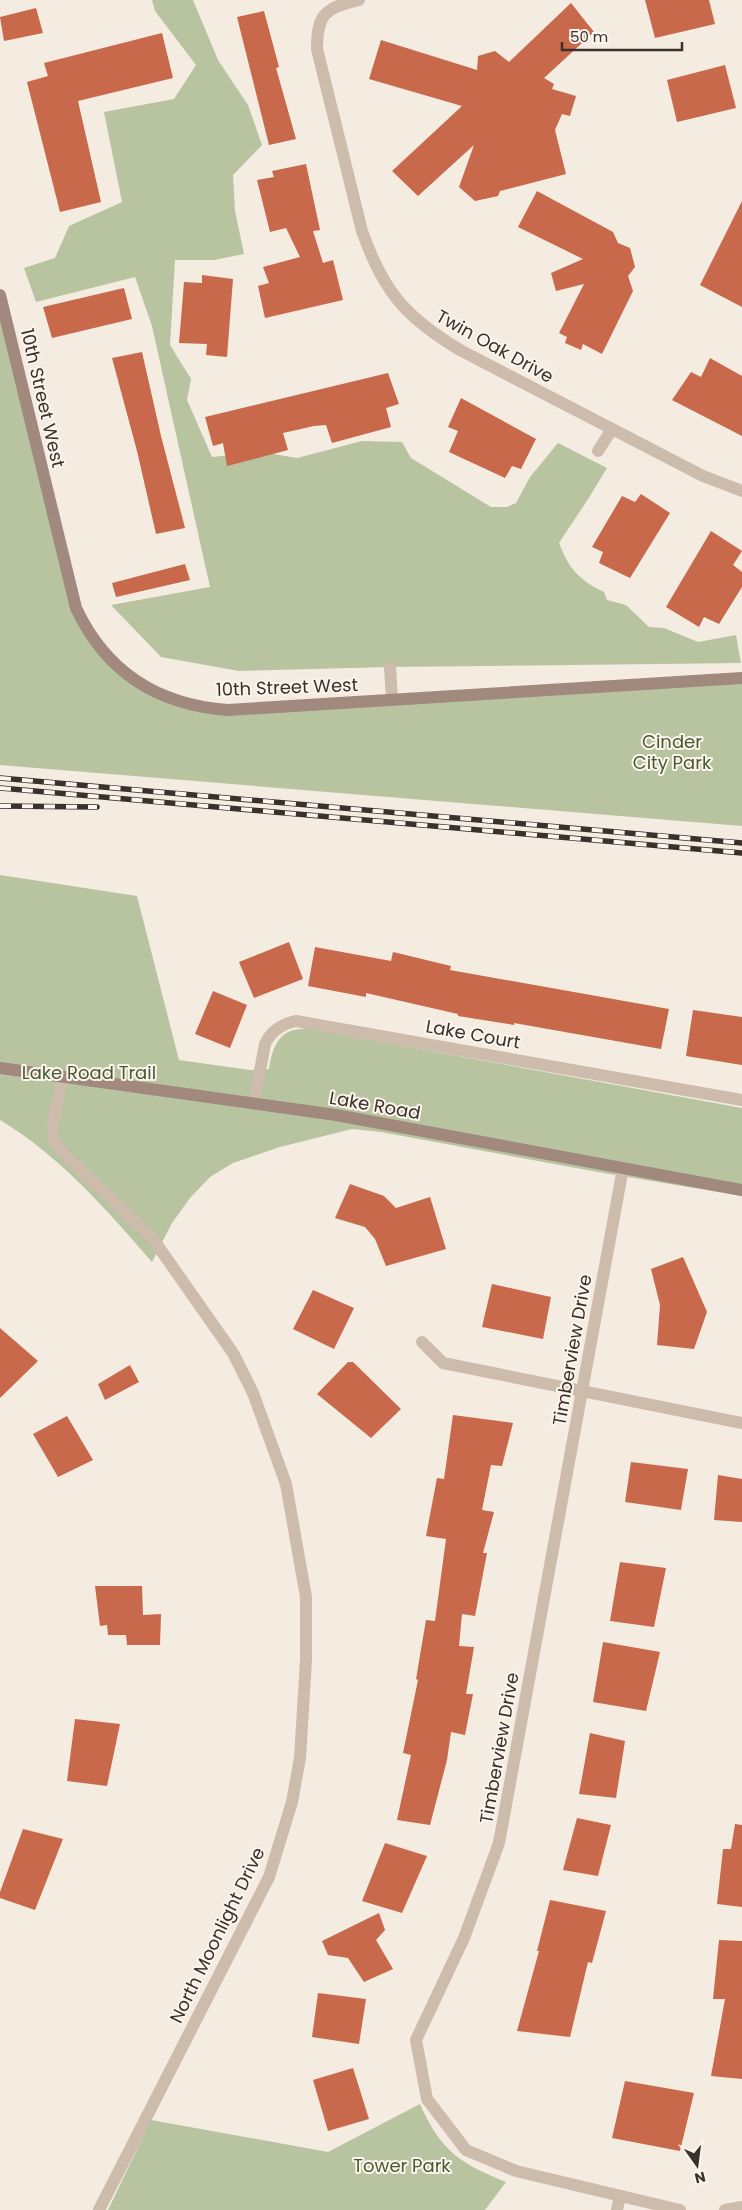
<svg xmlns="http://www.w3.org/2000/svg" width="742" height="2210" font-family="Poppins,sans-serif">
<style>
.green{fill:#b8c4a0}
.building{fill:#c8694b}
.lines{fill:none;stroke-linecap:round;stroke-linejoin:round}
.street{stroke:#cdbbac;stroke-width:12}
.secondary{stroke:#a18a7d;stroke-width:12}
.rail-casing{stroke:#3b302b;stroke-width:5.5}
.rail{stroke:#fbf5ee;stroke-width:4;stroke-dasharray:11;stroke-linecap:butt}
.labels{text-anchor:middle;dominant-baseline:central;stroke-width:4;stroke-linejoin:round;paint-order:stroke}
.street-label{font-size:18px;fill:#3b302b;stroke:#fbf5ee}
.park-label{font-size:18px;fill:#4a5a2e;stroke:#fbf5ee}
</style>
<rect width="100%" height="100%" fill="#f4ebe1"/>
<!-- green -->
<path class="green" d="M 152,0 L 193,0 L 218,60 L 248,105 L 262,145 L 233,175 L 235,211 L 244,254 L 214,260 L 175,260 L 170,345 L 191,379 L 187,400 L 212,457 L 262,452 L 297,458 L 362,441 L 402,442 L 411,458 L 491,507 L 507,507 L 516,503 L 530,477 L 558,443 L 607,468 L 590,496 L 559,543 C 569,569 579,580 604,592 L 607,600 L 626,605 L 649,627 L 664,628 L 698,642 L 736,635 L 741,663 L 390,667 L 239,671 L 161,657 L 111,605 L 210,587 L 152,326 L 135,277 L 36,302 L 24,268 L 55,258 L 69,226 L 122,202 L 104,112 L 174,99 L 196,65 L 155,11 Z
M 0,295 L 72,595 L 102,651 L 146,687 L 196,706 L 742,679 L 742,826 L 0,765 Z
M 0,875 L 137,896 L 179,1060 L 250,1070 L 269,1069 C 273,1043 281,1027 310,1029 L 742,1108 L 742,1196 L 598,1172 L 381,1132 L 352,1129 L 280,1147 L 233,1163 L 210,1177 L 190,1198 L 172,1223 L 152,1262 C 107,1210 60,1156 0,1120 Z
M 420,2104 C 441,2151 459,2163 506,2182 L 485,2210 L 108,2210 L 151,2120 L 328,2152 Z"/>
<!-- building -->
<path class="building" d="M 645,0 L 709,0 L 715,24 L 655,38 Z
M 571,3 L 594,32 L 544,78 L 554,84 L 552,89 L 576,96 L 570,116 L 562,114 L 555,130 L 566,174 L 500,191 L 498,196 L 475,201 L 459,187 L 474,145 L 418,196 L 392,171 L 462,106 L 369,79 L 381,40 L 477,70 L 478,56 L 495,51 L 509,62 Z
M 36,8 L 43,33 L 4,41 L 0,17 Z
M 264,11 L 279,67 L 276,68 L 296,139 L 269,145 L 237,17 Z
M 162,33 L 173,78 L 78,101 L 101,202 L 60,212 L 27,82 L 48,76 L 44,63 Z
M 725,65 L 736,108 L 677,122 L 667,80 Z
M 306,164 L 320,230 L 313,231 L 323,263 L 333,260 L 343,300 L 265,318 L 258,286 L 269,283 L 263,267 L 300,257 L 286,228 L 270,232 L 257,180 L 274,177 L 272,171 Z
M 537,191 L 613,232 L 618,243 L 630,248 L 635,267 L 628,276 L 633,291 L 602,354 L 583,344 L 581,350 L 565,343 L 567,337 L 559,333 L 584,284 L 556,291 L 551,273 L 583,259 L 518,227 Z
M 742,201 L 742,307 L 700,285 Z
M 202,275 L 233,279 L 227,357 L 206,355 L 207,344 L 179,343 L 184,282 L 202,283 Z
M 124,288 L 132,319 L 52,338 L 43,307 Z
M 142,352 L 161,436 L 185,528 L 156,534 L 137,451 L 112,358 Z
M 710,358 L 742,376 L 742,436 L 672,400 L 691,372 L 701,377 Z
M 388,373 L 399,404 L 386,408 L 391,427 L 332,443 L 326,425 L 314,426 L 283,433 L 288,450 L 227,466 L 223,443 L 213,446 L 205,417 Z
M 461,398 L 536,439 L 521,469 L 512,466 L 505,478 L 449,452 L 458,431 L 448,427 Z
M 641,494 L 670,513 L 630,578 L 599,563 L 603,552 L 592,547 L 622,496 L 635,502 Z
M 711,531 L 742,551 L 733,565 L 742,572 L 742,587 L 719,624 L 704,617 L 699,627 L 666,607 Z
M 185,564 L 190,580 L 116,597 L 112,583 Z
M 289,942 L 303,979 L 254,998 L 239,962 Z
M 315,947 L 391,961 L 393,952 L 451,966 L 450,970 L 669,1009 L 661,1049 L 514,1023 L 514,1025 L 458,1016 L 458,1014 L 366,993 L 366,997 L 308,986 Z
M 213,991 L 247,1005 L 230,1048 L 195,1034 Z
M 693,1010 L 742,1017 L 742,1065 L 686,1056 Z
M 350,1184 L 384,1196 L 396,1208 L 430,1197 L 446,1249 L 386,1266 L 375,1239 L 365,1227 L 335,1218 Z
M 683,1257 L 707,1312 L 694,1349 L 657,1345 L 660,1305 L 651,1269 Z
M 492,1284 L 551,1297 L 543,1339 L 482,1327 Z
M 313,1290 L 354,1308 L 334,1349 L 293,1329 Z
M 0,1328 L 38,1361 L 0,1398 Z
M 348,1362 L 353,1362 L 401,1409 L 371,1438 L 317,1394 Z
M 130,1365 L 139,1382 L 105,1400 L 98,1384 Z
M 453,1415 L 513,1423 L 502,1466 L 491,1465 L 482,1510 L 494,1512 L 483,1553 L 487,1553 L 475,1616 L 462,1614 L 459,1646 L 474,1647 L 466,1694 L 473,1694 L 465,1735 L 451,1732 L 447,1760 L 430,1825 L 397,1820 L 411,1755 L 403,1753 L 418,1680 L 416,1679 L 426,1620 L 435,1621 L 446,1539 L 426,1536 L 437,1478 L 444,1479 Z
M 67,1416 L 93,1460 L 58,1477 L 33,1434 Z
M 631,1462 L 688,1469 L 681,1510 L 625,1502 Z
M 718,1475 L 742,1479 L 742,1522 L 714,1520 Z
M 620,1562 L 666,1568 L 654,1627 L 610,1621 Z
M 95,1586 L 142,1586 L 143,1615 L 161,1614 L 160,1645 L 127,1645 L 126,1635 L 108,1635 L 107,1625 L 100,1626 Z
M 603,1642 L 660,1652 L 646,1711 L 593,1702 Z
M 75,1719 L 120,1724 L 107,1786 L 67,1781 Z
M 590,1733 L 625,1741 L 616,1798 L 579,1794 Z
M 577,1818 L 611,1825 L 598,1876 L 563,1870 Z
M 735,1824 L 742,1825 L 742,1907 L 717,1904 L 723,1849 L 731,1849 Z
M 23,1829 L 63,1839 L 35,1910 L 0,1898 L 0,1892 Z
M 385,1843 L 427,1856 L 402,1913 L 362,1901 Z
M 550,1900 L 606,1911 L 592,1963 L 588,1962 L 570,2037 L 517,2031 L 539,1951 L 537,1951 Z
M 379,1913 L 385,1930 L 376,1940 L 393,1969 L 364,1982 L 348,1958 L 328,1955 L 322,1941 Z
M 719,1940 L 742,1941 L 742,2079 L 711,2076 L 725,1999 L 713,1999 Z
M 318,1993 L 366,1999 L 359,2044 L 312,2037 Z
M 353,2068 L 369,2119 L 328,2131 L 313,2080 Z
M 625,2081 L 694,2093 L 680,2151 L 612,2138 Z"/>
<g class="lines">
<!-- street -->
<path class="street" d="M 359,0 C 325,8 317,14 317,49 L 362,231 C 383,291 405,317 460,350 L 703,476 L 742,491
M 598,451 L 612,429
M 390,667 L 392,700
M 63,1077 C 60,1091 51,1123 53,1136 C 54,1143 59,1148 63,1153 L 153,1239 L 233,1353 L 253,1393 L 286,1484 L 306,1597 L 306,1660 L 300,1758 L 292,1802 L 269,1877 L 99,2210
M 254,1103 L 265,1044 C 271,1031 282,1024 296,1021 L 742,1100
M 623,1168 L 499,1843 L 464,1938 L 416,2040 L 427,2099 L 466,2150 L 516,2171 L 680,2210
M 422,1342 L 443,1363 L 742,1423
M 617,2210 L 620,2196
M 725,2210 L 742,2207"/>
<!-- secondary -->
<path class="secondary" d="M 0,295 L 76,608 C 106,672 158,705 228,710 L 742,678
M 0,1068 L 336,1115 L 742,1190"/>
<!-- rail casing -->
<g class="rail-casing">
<path id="rail" d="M 0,778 L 742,843
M 0,788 L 742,853
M 0,806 L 97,807"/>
</g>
<!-- rail -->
<use href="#rail" class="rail"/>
</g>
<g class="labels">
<!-- street labels -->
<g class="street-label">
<text transform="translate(495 346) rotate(29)">Twin Oak Drive</text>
<text transform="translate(43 398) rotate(77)">10th Street West</text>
<text transform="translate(287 687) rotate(-2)">10th Street West</text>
<text transform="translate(473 1034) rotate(10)">Lake Court</text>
<text transform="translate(375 1105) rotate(10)">Lake Road</text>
<text transform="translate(572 1350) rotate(-80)">Timberview Drive</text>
<text transform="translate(499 1748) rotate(-80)">Timberview Drive</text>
<text transform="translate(217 1935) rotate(-64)">North Moonlight Drive</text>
</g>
<!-- park labels -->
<g class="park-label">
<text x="672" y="741">Cinder<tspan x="672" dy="21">City Park</tspan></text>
<text x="89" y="1072">Lake Road Trail</text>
<text x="402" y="2165">Tower Park</text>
</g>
</g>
<!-- north arrow -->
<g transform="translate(697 2165) rotate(166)" stroke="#fbf5ee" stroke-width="4" paint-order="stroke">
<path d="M0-4L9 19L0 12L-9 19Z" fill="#3b302b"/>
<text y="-8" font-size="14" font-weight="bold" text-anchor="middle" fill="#3b302b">N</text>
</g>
<!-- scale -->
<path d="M562 42v8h120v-8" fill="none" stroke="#3b302b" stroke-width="2.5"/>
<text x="570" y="42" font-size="15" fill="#3b302b" stroke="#fbf5ee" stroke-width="4" paint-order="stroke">50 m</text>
</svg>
